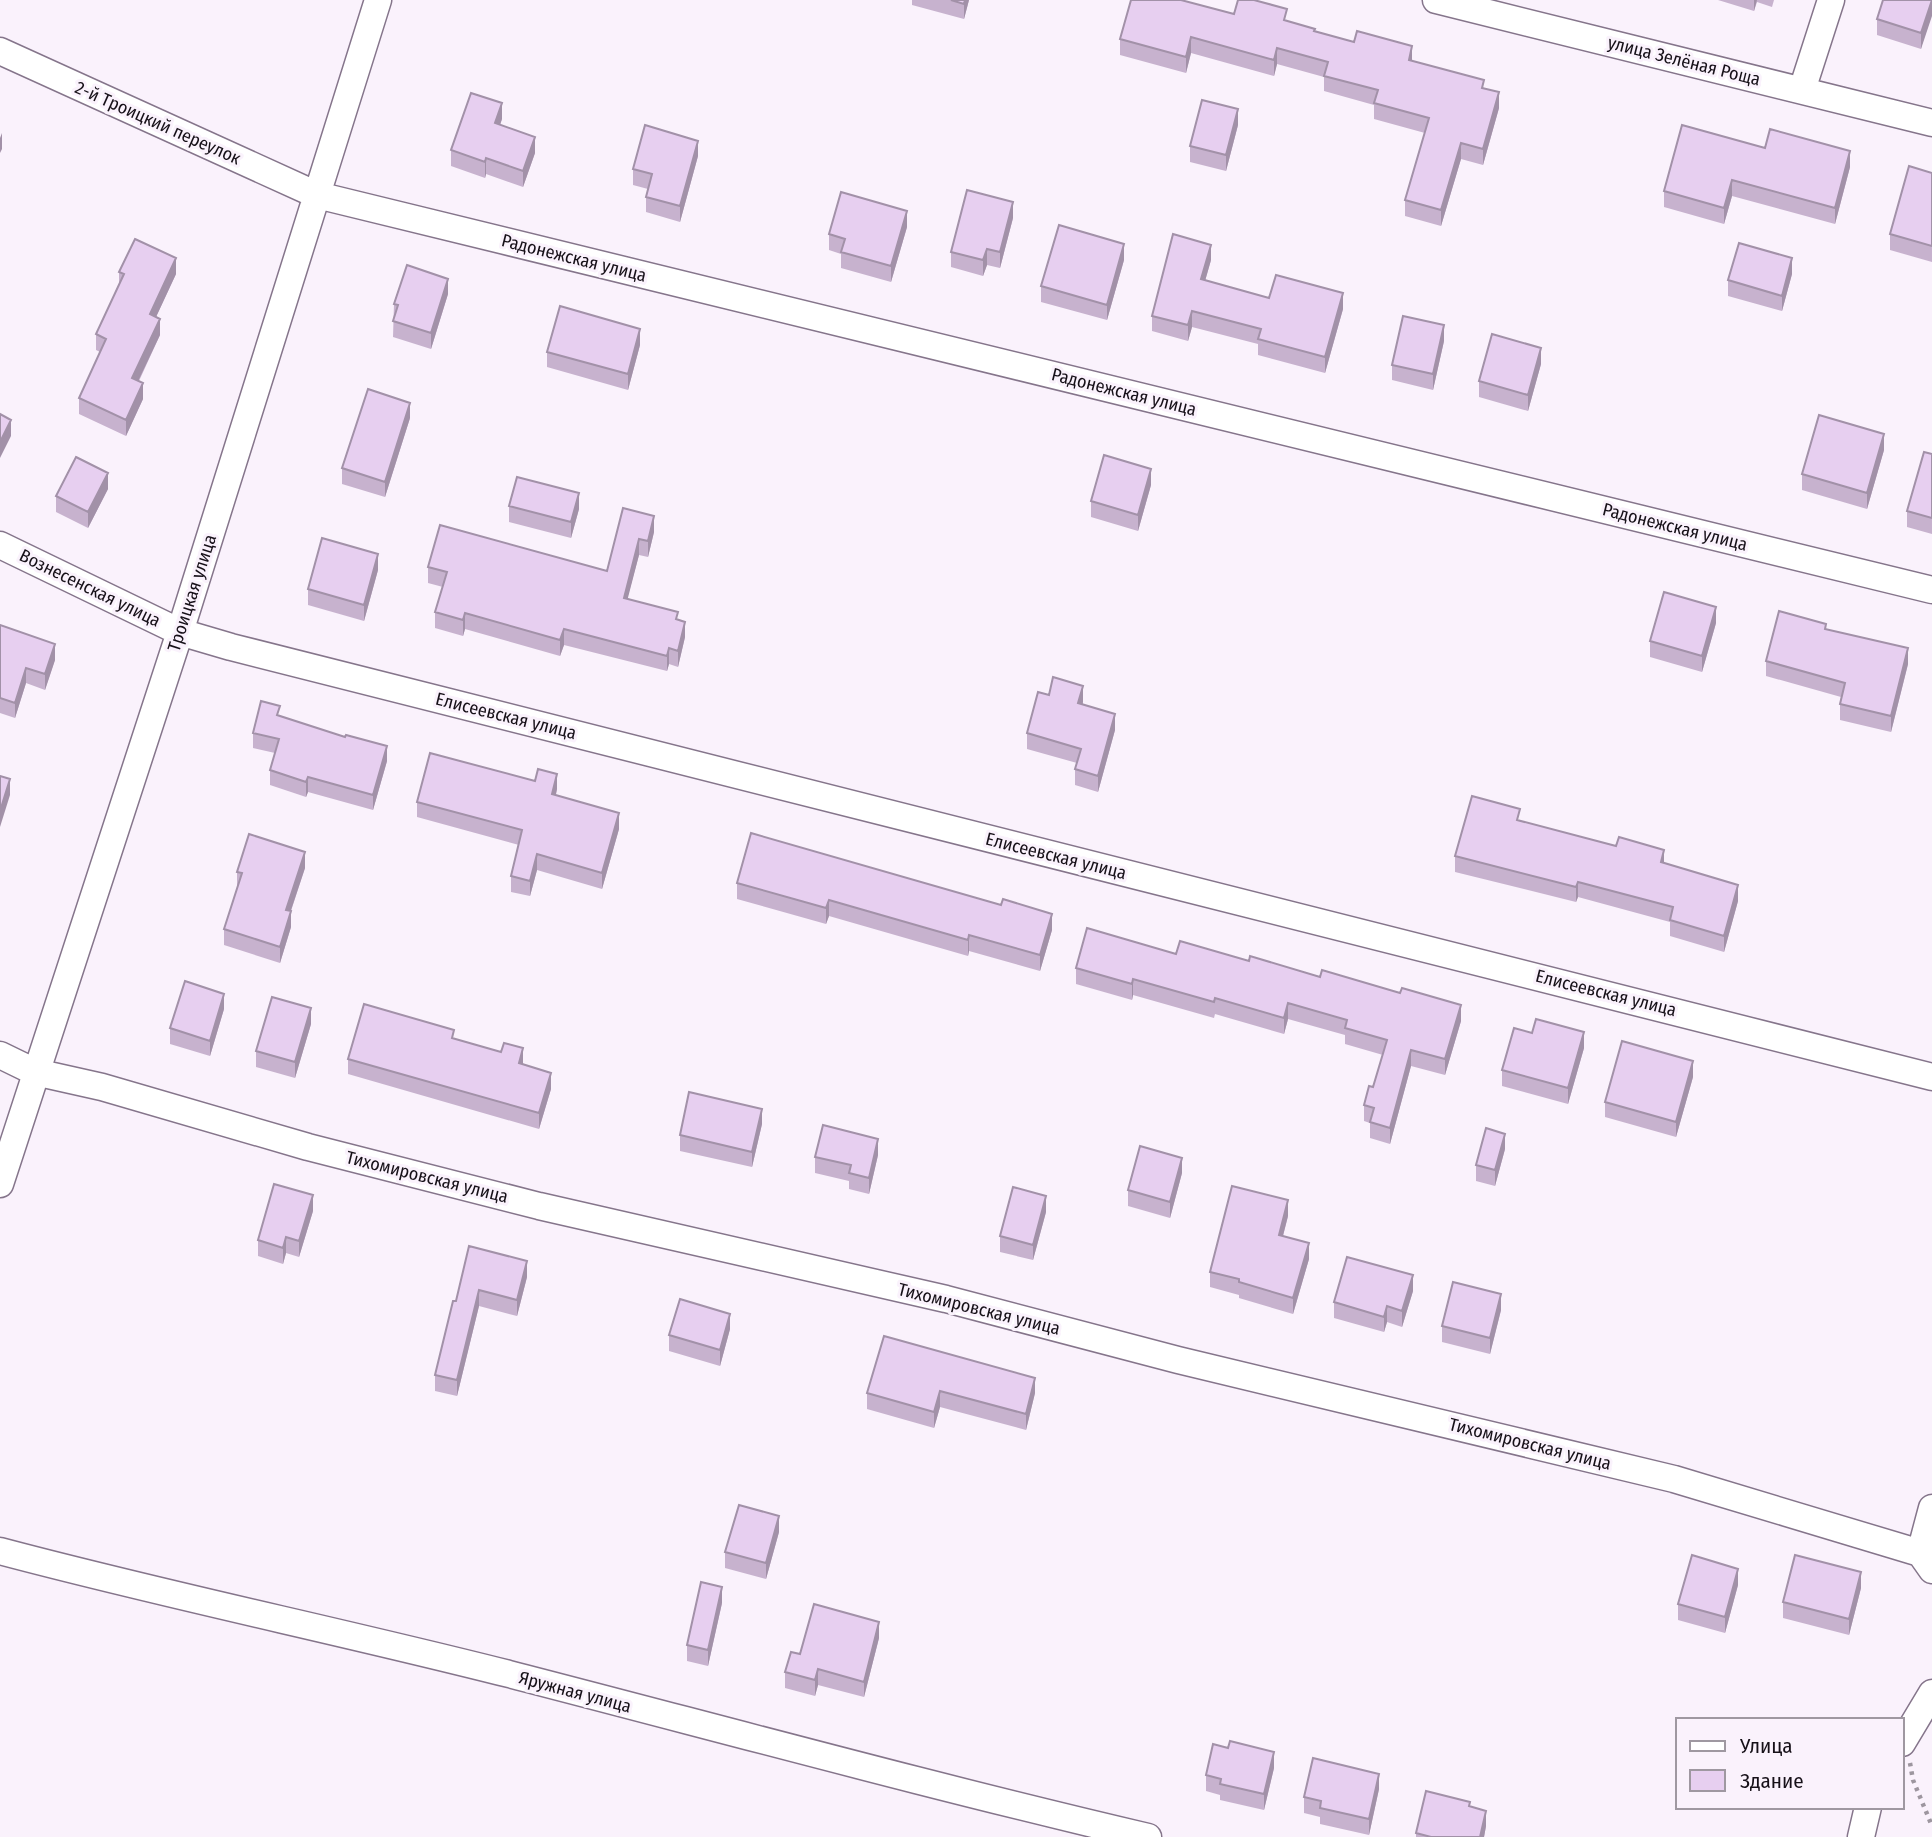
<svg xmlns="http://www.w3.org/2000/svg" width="1932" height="1837" font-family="'Fira Sans Condensed',sans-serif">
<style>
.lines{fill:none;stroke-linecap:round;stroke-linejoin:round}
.minor-casing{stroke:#85758b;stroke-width:29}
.path{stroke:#9d969f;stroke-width:4.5;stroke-dasharray:3.5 5;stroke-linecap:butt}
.minor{stroke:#fff;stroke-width:26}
.wall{fill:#c7b2ce}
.shaded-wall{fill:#a291a8}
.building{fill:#e7cff0;stroke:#a291a8;stroke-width:2}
.labels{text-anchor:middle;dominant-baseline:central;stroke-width:6;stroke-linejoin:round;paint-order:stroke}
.street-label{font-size:18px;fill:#161018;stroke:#faf2fc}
</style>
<rect width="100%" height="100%" fill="#faf2fc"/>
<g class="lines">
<!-- minor casing -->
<g class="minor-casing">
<path id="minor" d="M 1436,0 L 1932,123
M 0,51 L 317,195 L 1932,590
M 1802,90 L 1831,0
M 0,545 L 180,632 L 231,647 L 1932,1077
M 0,1055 L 35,1072 L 102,1087 L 308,1147 L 539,1206 L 946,1299 L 1178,1360 L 1674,1479 L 1920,1553
M 0,1184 L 180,632 L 378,0
M 1932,1508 L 1920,1553 L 1932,1570
M 0,1551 C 169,1596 340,1631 509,1674 C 722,1729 934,1787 1148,1837
M 1902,1743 L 1932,1693
M 1861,1837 L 1868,1807"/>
</g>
<!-- path -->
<path class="path" d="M 1910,1763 L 1913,1780 L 1932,1826"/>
<!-- minor -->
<use href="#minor" class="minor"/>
</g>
<!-- wall -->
<path class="wall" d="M 912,0 L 969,0 L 964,19 L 912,5 Z
M 1718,0 L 1774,0 L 1772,7 L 1757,2 L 1754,11 Z
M 1932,0 L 1921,49 L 1877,35 L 1877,19 Z
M 1234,14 L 1287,21 L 1315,31 L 1412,61 L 1484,88 L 1499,108 L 1483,165 L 1461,159 L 1441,226 L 1405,216 L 1405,200 L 1425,133 L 1374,119 L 1374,105 L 1324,91 L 1324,77 L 1277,64 L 1274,76 L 1191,53 L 1186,73 L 1120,55 L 1120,39 Z
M 502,119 L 500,125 L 535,153 L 523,187 L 486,174 L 485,178 L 451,166 L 451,150 Z
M 1238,125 L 1226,171 L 1190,162 L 1190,146 Z
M 1765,148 L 1850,167 L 1835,224 L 1732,196 L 1724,224 L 1664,207 L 1664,191 Z
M 698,156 L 680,222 L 646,212 L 646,197 L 648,189 L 633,185 L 633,169 Z
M 1932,173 L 1932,262 L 1890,250 L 1890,234 Z
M 1013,218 L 1000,268 L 987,265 L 983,276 L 951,267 L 951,252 Z
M 907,227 L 891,282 L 841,268 L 841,254 L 829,250 L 829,234 Z
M 1124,260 L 1107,320 L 1041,302 L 1041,286 Z
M 1211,260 L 1205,281 L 1269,298 L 1343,309 L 1325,373 L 1258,355 L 1258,344 L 1192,327 L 1188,341 L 1152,331 L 1152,316 Z
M 119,272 L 176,274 L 156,317 L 160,335 L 139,381 L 143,399 L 126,436 L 79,414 L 79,398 L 100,352 L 96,350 L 96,334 L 119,284 Z
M 1792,274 L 1782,311 L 1728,296 L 1728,280 Z
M 448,294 L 431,349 L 393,337 L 394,304 Z
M 1444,341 L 1433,390 L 1392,380 L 1392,365 Z
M 640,345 L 628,390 L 547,367 L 547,352 Z
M 1541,364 L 1528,411 L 1479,397 L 1479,381 Z
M 410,418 L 385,497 L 342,484 L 342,468 Z
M 1884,450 L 1867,509 L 1802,490 L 1802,474 Z
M 1932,454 L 1932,534 L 1907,527 L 1907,511 Z
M 1151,485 L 1138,531 L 1091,517 L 1091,501 Z
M 108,489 L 88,528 L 56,512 L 56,496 Z
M 509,506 L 579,509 L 571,538 L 509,522 Z
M 623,508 L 654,532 L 648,557 L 639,555 L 627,599 L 678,620 L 685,637 L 678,667 L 669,664 L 667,671 L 564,645 L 560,656 L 465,629 L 463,636 L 435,628 L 435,612 L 443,587 L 428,583 L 428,567 L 607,571 Z
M 378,570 L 364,621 L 308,605 L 308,589 Z
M 1716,623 L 1702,672 L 1650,657 L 1650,641 Z
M 0,625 L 55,660 L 45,690 L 26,683 L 15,718 L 0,713 Z
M 1826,629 L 1908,664 L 1891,732 L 1840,720 L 1840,704 L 1841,697 L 1766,676 L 1766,661 Z
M 1083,702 L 1083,704 L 1115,730 L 1098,792 L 1075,785 L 1075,769 L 1077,763 L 1027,749 L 1027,733 Z
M 280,716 L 387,761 L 373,810 L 308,792 L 306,797 L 270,785 L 270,770 L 275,753 L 253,748 L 253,733 Z
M 557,789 L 556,795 L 619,829 L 602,889 L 537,870 L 530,896 L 511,892 L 511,876 L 519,845 L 417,817 L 417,802 Z
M 1520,821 L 1664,863 L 1738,901 L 1724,952 L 1670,936 L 1670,922 L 1578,897 L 1576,902 L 1455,872 L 1455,856 Z
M 305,868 L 291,911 L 291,927 L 280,963 L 224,945 L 224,929 L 237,888 L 237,872 Z
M 737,883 L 1052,930 L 1040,971 L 969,951 L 968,956 L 829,916 L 826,924 L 737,899 Z
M 1176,954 L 1461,1021 L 1445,1075 L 1411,1066 L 1390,1144 L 1370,1138 L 1370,1123 L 1364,1121 L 1364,1105 L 1373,1087 L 1383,1055 L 1345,1044 L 1345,1035 L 1288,1019 L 1284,1034 L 1215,1014 L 1214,1018 L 1133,995 L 1132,1000 L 1076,984 L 1076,968 Z
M 224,1009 L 210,1056 L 170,1044 L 170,1028 Z
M 311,1024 L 295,1078 L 256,1067 L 256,1051 Z
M 1532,1033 L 1584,1048 L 1568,1104 L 1502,1086 L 1502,1070 Z
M 454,1038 L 523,1065 L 551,1089 L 539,1129 L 348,1074 L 348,1059 Z
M 1693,1077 L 1676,1137 L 1605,1117 L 1605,1102 Z
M 762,1124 L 752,1167 L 680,1151 L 680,1135 Z
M 1505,1149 L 1495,1186 L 1476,1181 L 1476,1165 Z
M 878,1155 L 869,1194 L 849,1189 L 849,1181 L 815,1173 L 815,1157 Z
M 1182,1173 L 1170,1218 L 1128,1206 L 1128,1190 Z
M 313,1211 L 299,1257 L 286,1253 L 283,1264 L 258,1256 L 258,1240 Z
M 1046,1212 L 1033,1260 L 1000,1252 L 1000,1236 Z
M 1288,1216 L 1283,1236 L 1309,1259 L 1293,1314 L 1239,1298 L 1239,1295 L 1210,1287 L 1210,1272 Z
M 469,1246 L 527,1277 L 517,1316 L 479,1306 L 457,1396 L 435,1391 L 435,1375 L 456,1301 Z
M 1413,1291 L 1402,1327 L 1387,1322 L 1384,1332 L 1334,1318 L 1334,1302 Z
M 1501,1310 L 1490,1354 L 1442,1342 L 1442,1326 Z
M 730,1329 L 720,1366 L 669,1351 L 669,1335 Z
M 884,1336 L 1035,1393 L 1026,1430 L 940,1407 L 934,1428 L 867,1409 L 867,1393 Z
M 779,1532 L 766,1579 L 725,1568 L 725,1552 Z
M 1738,1585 L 1725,1633 L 1678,1620 L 1678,1604 Z
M 1861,1588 L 1849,1635 L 1783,1618 L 1783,1602 Z
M 722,1603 L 708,1666 L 687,1661 L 687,1645 Z
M 879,1638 L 864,1697 L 818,1685 L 815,1696 L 785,1688 L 785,1672 L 800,1654 Z
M 1274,1768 L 1264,1810 L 1220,1800 L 1220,1795 L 1206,1791 L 1206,1775 Z
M 1379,1789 L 1369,1835 L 1320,1824 L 1320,1817 L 1304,1813 L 1304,1797 Z
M 1470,1806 L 1486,1826 L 1484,1837 L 1416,1837 L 1416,1833 Z"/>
<!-- shaded-wall -->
<path class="shaded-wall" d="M 965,0 L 969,0 L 964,19 L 964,4 Z
M 1754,0 L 1757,0 L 1754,11 Z
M 1932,0 L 1932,16 L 1921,49 L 1921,33 Z
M 1191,37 L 1191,53 L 1186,73 L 1186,57 Z
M 1412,46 L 1412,62 L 1409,60 Z
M 1277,48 L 1277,64 L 1274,76 L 1274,60 Z
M 1499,92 L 1499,108 L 1483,165 L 1483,149 Z
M 502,103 L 502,119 L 495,139 L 495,123 Z
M 1238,109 L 1238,125 L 1226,171 L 1226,155 Z
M 2,133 L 2,149 L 0,153 L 0,138 Z
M 535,137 L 535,153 L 523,187 L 523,171 Z
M 698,141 L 698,156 L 680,222 L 680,206 Z
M 1461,143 L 1461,159 L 1441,226 L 1441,210 Z
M 1850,151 L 1850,167 L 1835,224 L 1835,208 Z
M 486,158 L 486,174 L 485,178 L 485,162 Z
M 1732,180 L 1732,196 L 1724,224 L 1724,208 Z
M 1013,202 L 1013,218 L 1000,268 L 1000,252 Z
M 907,211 L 907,227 L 891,282 L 891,266 Z
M 1124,244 L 1124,260 L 1107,320 L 1107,305 Z
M 1211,245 L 1211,260 L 1201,295 L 1201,279 Z
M 987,249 L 987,265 L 983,276 L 983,260 Z
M 176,258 L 176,274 L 150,330 L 150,314 Z
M 1792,258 L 1792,274 L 1782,311 L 1782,296 Z
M 448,279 L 448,294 L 431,349 L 431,333 Z
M 1343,293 L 1343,309 L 1325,373 L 1325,357 Z
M 1192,311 L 1192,327 L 1188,341 L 1188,325 Z
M 160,319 L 160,335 L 132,394 L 132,378 Z
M 1444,325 L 1444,341 L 1433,390 L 1433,374 Z
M 640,329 L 640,345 L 628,390 L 628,374 Z
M 1541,348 L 1541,364 L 1528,411 L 1528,395 Z
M 143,383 L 143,399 L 126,436 L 126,420 Z
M 410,403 L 410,418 L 385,497 L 385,482 Z
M 11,420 L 11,436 L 0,458 L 0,442 Z
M 1884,434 L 1884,450 L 1867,509 L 1867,493 Z
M 1151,469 L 1151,485 L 1138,531 L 1138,515 Z
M 108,473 L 108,489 L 88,528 L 88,512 Z
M 579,493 L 579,509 L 571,538 L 571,522 Z
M 654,516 L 654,532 L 648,557 L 648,541 Z
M 639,539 L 639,555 L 624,613 L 624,598 Z
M 378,554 L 378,570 L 364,621 L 364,605 Z
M 1716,607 L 1716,623 L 1702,672 L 1702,656 Z
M 465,613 L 465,629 L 463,636 L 463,620 Z
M 685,622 L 685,637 L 678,667 L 678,651 Z
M 564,629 L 564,645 L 560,656 L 560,640 Z
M 55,644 L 55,660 L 45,690 L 45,674 Z
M 669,648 L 669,664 L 667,671 L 667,656 Z
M 1908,648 L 1908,664 L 1891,732 L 1891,716 Z
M 26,668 L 26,683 L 15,718 L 15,703 Z
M 1083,686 L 1083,702 L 1078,719 L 1078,703 Z
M 1115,714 L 1115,730 L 1098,792 L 1098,776 Z
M 387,746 L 387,761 L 373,810 L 373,795 Z
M 557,774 L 557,789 L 552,810 L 552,794 Z
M 308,777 L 308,792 L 306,797 L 306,782 Z
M 10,779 L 10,795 L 0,827 L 0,811 Z
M 619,813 L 619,829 L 602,889 L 602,873 Z
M 1664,850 L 1664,865 L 1661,862 Z
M 305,852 L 305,868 L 286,925 L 286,910 Z
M 537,854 L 537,870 L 530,896 L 530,881 Z
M 1578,882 L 1578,897 L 1576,902 L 1576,887 Z
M 1738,885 L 1738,901 L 1724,952 L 1724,936 Z
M 829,900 L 829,916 L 826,924 L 826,908 Z
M 291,911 L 291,927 L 280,963 L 280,947 Z
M 1052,914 L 1052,930 L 1040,971 L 1040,955 Z
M 969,935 L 969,951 L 968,956 L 968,940 Z
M 1133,979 L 1133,995 L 1132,1000 L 1132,984 Z
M 224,994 L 224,1009 L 210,1056 L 210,1041 Z
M 1288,1003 L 1288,1019 L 1284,1034 L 1284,1018 Z
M 1461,1005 L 1461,1021 L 1445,1075 L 1445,1059 Z
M 311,1008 L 311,1024 L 295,1078 L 295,1062 Z
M 1584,1032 L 1584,1048 L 1568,1104 L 1568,1088 Z
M 523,1048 L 523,1064 L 519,1063 Z
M 1411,1050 L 1411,1066 L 1390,1144 L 1390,1128 Z
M 1693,1061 L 1693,1077 L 1676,1137 L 1676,1122 Z
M 551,1073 L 551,1089 L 539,1129 L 539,1113 Z
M 762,1109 L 762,1124 L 752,1167 L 752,1152 Z
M 1505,1134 L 1505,1149 L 1495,1186 L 1495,1170 Z
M 878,1139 L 878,1155 L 869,1194 L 869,1178 Z
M 1182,1158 L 1182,1173 L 1170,1218 L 1170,1202 Z
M 313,1195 L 313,1211 L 299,1257 L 299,1241 Z
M 1046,1196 L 1046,1212 L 1033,1260 L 1033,1245 Z
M 1288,1200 L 1288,1216 L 1279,1251 L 1279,1235 Z
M 286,1237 L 286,1253 L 283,1264 L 283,1248 Z
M 1309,1243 L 1309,1259 L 1293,1314 L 1293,1298 Z
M 527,1261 L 527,1277 L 517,1316 L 517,1300 Z
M 1413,1275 L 1413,1291 L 1402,1327 L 1402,1311 Z
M 479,1290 L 479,1306 L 457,1396 L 457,1380 Z
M 1501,1294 L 1501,1310 L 1490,1354 L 1490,1338 Z
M 1387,1306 L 1387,1322 L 1384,1332 L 1384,1317 Z
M 730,1314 L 730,1329 L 720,1366 L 720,1350 Z
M 1035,1378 L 1035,1393 L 1026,1430 L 1026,1414 Z
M 940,1391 L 940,1407 L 934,1428 L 934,1412 Z
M 779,1516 L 779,1532 L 766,1579 L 766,1563 Z
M 1738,1569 L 1738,1585 L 1725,1633 L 1725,1617 Z
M 1861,1572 L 1861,1588 L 1849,1635 L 1849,1619 Z
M 722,1587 L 722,1603 L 708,1666 L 708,1650 Z
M 879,1622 L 879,1638 L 864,1697 L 864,1682 Z
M 818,1669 L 818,1685 L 815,1696 L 815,1680 Z
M 1274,1752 L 1274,1768 L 1264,1810 L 1264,1794 Z
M 1379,1774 L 1379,1789 L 1369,1835 L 1369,1819 Z
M 1486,1811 L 1486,1826 L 1484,1837 L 1480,1837 Z"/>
<!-- building -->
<path class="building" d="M 951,0 L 965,0 L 964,4 Z
M 1131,0 L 1181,0 L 1234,14 L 1238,0 L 1254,0 L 1287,9 L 1284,20 L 1315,29 L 1314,31 L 1354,42 L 1357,31 L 1412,46 L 1409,60 L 1484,80 L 1482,88 L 1499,92 L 1483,149 L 1461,143 L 1441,210 L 1405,200 L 1429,118 L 1374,103 L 1378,90 L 1324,76 L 1328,62 L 1277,48 L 1274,60 L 1191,37 L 1186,57 L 1120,39 Z
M 1883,0 L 1932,0 L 1921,33 L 1877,19 Z
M 471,93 L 502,103 L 495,123 L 535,137 L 523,171 L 486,158 L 485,162 L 451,150 Z
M 1202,100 L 1238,109 L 1226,155 L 1190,146 Z
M 645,125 L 698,141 L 680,206 L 646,197 L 652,174 L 633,169 Z
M 1682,125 L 1765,148 L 1770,129 L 1850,151 L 1835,208 L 1732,180 L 1724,208 L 1664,191 Z
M 1909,166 L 1932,173 L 1932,246 L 1890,234 Z
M 967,190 L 1013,202 L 1000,252 L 987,249 L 983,260 L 951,252 Z
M 841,192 L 907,211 L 891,266 L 841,252 L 845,239 L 829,234 Z
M 1059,225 L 1124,244 L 1107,305 L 1041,286 Z
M 1173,234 L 1211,245 L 1201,279 L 1269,298 L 1276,275 L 1343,293 L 1325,357 L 1258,339 L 1261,329 L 1192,311 L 1188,325 L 1152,316 Z
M 135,239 L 176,258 L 150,314 L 160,319 L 132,378 L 143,383 L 126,420 L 79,398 L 106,339 L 96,334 L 124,274 L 119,272 Z
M 1739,243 L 1792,258 L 1782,296 L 1728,280 Z
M 407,265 L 448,279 L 431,333 L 393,321 L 398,305 L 394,304 Z
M 560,306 L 640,329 L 628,374 L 547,352 Z
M 1403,316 L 1444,325 L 1433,374 L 1392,365 Z
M 1492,334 L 1541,348 L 1528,395 L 1479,381 Z
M 368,389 L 410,403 L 385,482 L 342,468 Z
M 0,414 L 11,420 L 0,442 Z
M 1819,415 L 1884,434 L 1867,493 L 1802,474 Z
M 1924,452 L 1932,454 L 1932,518 L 1907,511 Z
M 1104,455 L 1151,469 L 1138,515 L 1091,501 Z
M 76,457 L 108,473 L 88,512 L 56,496 Z
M 517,477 L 579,493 L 571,522 L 509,506 Z
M 623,508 L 654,516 L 648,541 L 639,539 L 624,598 L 678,612 L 676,619 L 685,622 L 678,651 L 669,648 L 667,656 L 564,629 L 560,640 L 465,613 L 463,620 L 435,612 L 447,572 L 428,567 L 440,525 L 607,571 Z
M 322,538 L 378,554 L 364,605 L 308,589 Z
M 1664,592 L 1716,607 L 1702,656 L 1650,641 Z
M 1779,611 L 1826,624 L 1825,629 L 1908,648 L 1891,716 L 1840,704 L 1845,683 L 1766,661 Z
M 0,625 L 55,644 L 45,674 L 26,668 L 15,703 L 0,698 Z
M 1053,677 L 1083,686 L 1078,703 L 1115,714 L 1098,776 L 1075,769 L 1081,749 L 1027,733 L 1038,692 L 1049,695 Z
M 261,701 L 280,706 L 277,715 L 345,737 L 346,735 L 387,746 L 373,795 L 308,777 L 306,782 L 270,770 L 279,739 L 253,733 Z
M 430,753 L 535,781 L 538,769 L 557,774 L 552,794 L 619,813 L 602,873 L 537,854 L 530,881 L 511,876 L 522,830 L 417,802 Z
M 0,776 L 10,779 L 0,811 Z
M 1472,796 L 1520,809 L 1517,820 L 1616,846 L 1619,837 L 1664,850 L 1661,862 L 1738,885 L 1724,936 L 1670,920 L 1673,907 L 1578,882 L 1576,887 L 1455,856 Z
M 751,833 L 1001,905 L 1003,899 L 1052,914 L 1040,955 L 969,935 L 968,940 L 829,900 L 826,908 L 737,883 Z
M 249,834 L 305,852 L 286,910 L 291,911 L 280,947 L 224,929 L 242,873 L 237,872 Z
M 1087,928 L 1176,954 L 1180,941 L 1249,961 L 1250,956 L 1320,977 L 1322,970 L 1400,993 L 1402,988 L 1461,1005 L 1445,1059 L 1411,1050 L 1390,1128 L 1370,1122 L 1374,1108 L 1364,1105 L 1369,1086 L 1373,1087 L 1387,1040 L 1345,1028 L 1347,1020 L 1288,1003 L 1284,1018 L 1215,998 L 1214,1002 L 1133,979 L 1132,984 L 1076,968 Z
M 185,981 L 224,994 L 210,1041 L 170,1028 Z
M 272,997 L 311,1008 L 295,1062 L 256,1051 Z
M 364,1004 L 454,1030 L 452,1038 L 501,1052 L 504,1043 L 523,1048 L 519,1063 L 551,1073 L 539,1113 L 348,1059 Z
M 1536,1019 L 1584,1032 L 1568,1088 L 1502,1070 L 1514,1028 L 1532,1033 Z
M 1622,1041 L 1693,1061 L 1676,1122 L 1605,1102 Z
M 689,1092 L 762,1109 L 752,1152 L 680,1135 Z
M 823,1125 L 878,1139 L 869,1178 L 849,1173 L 851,1165 L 815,1157 Z
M 1486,1128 L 1505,1134 L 1495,1170 L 1476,1165 Z
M 1140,1146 L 1182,1158 L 1170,1202 L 1128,1190 Z
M 274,1184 L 313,1195 L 299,1241 L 286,1237 L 283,1248 L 258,1240 Z
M 1232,1186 L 1288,1200 L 1279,1235 L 1309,1243 L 1293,1298 L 1239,1282 L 1239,1279 L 1210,1272 Z
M 1013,1187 L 1046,1196 L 1033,1245 L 1000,1236 Z
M 469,1246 L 527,1261 L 517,1300 L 479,1290 L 457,1380 L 435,1375 L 453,1301 L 456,1301 Z
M 1347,1257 L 1413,1275 L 1402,1311 L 1387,1306 L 1384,1317 L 1334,1302 Z
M 1453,1282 L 1501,1294 L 1490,1338 L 1442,1326 Z
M 680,1299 L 730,1314 L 720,1350 L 669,1335 Z
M 884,1336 L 1035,1378 L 1026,1414 L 940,1391 L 934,1412 L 867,1393 Z
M 739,1505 L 779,1516 L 766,1563 L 725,1552 Z
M 1692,1555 L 1738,1569 L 1725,1617 L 1678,1604 Z
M 1795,1555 L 1861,1572 L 1849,1619 L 1783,1602 Z
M 701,1582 L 722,1587 L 708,1650 L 687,1645 Z
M 814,1604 L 879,1622 L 864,1682 L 818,1669 L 815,1680 L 785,1672 L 791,1652 L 800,1654 Z
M 1230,1741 L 1274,1752 L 1264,1794 L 1220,1784 L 1221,1779 L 1206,1775 L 1213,1744 L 1228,1748 Z
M 1313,1758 L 1379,1774 L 1369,1819 L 1320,1808 L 1321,1801 L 1304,1797 Z
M 1426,1791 L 1470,1802 L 1469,1806 L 1486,1811 L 1480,1837 L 1431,1837 L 1416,1833 Z"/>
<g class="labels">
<!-- street labels -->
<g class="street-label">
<text transform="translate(1684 61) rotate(14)">улица Зелёная Роща</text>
<text transform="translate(158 123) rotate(24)">2-й Троицкий переулок</text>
<text transform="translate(574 258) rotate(14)">Радонежская улица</text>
<text transform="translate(1124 392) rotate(14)">Радонежская улица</text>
<text transform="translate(1675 527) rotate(14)">Радонежская улица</text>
<text transform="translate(90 588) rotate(26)">Вознесенская улица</text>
<text transform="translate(192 593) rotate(-72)">Троицкая улица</text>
<text transform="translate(506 716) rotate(14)">Елисеевская улица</text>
<text transform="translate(1056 856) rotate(14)">Елисеевская улица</text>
<text transform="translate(1606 993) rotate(14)">Елисеевская улица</text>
<text transform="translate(427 1177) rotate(14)">Тихомировская улица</text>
<text transform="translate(979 1309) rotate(14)">Тихомировская улица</text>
<text transform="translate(1530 1444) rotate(14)">Тихомировская улица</text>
<text transform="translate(575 1692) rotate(15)">Яружная улица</text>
</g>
</g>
<!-- legend -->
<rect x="1676" y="1718" width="228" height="91" fill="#faf2fc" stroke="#9f98a1" stroke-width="2"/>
<rect x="1690" y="1741" width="35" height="10" fill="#ffffff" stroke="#9f98a1" stroke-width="2"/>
<text x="1740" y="1753" font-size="21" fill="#161018">Улица</text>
<rect x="1690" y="1770" width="35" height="21" fill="#e7cff0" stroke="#9f98a1" stroke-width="2"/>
<text x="1740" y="1788" font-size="21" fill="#161018">Здание</text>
</svg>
